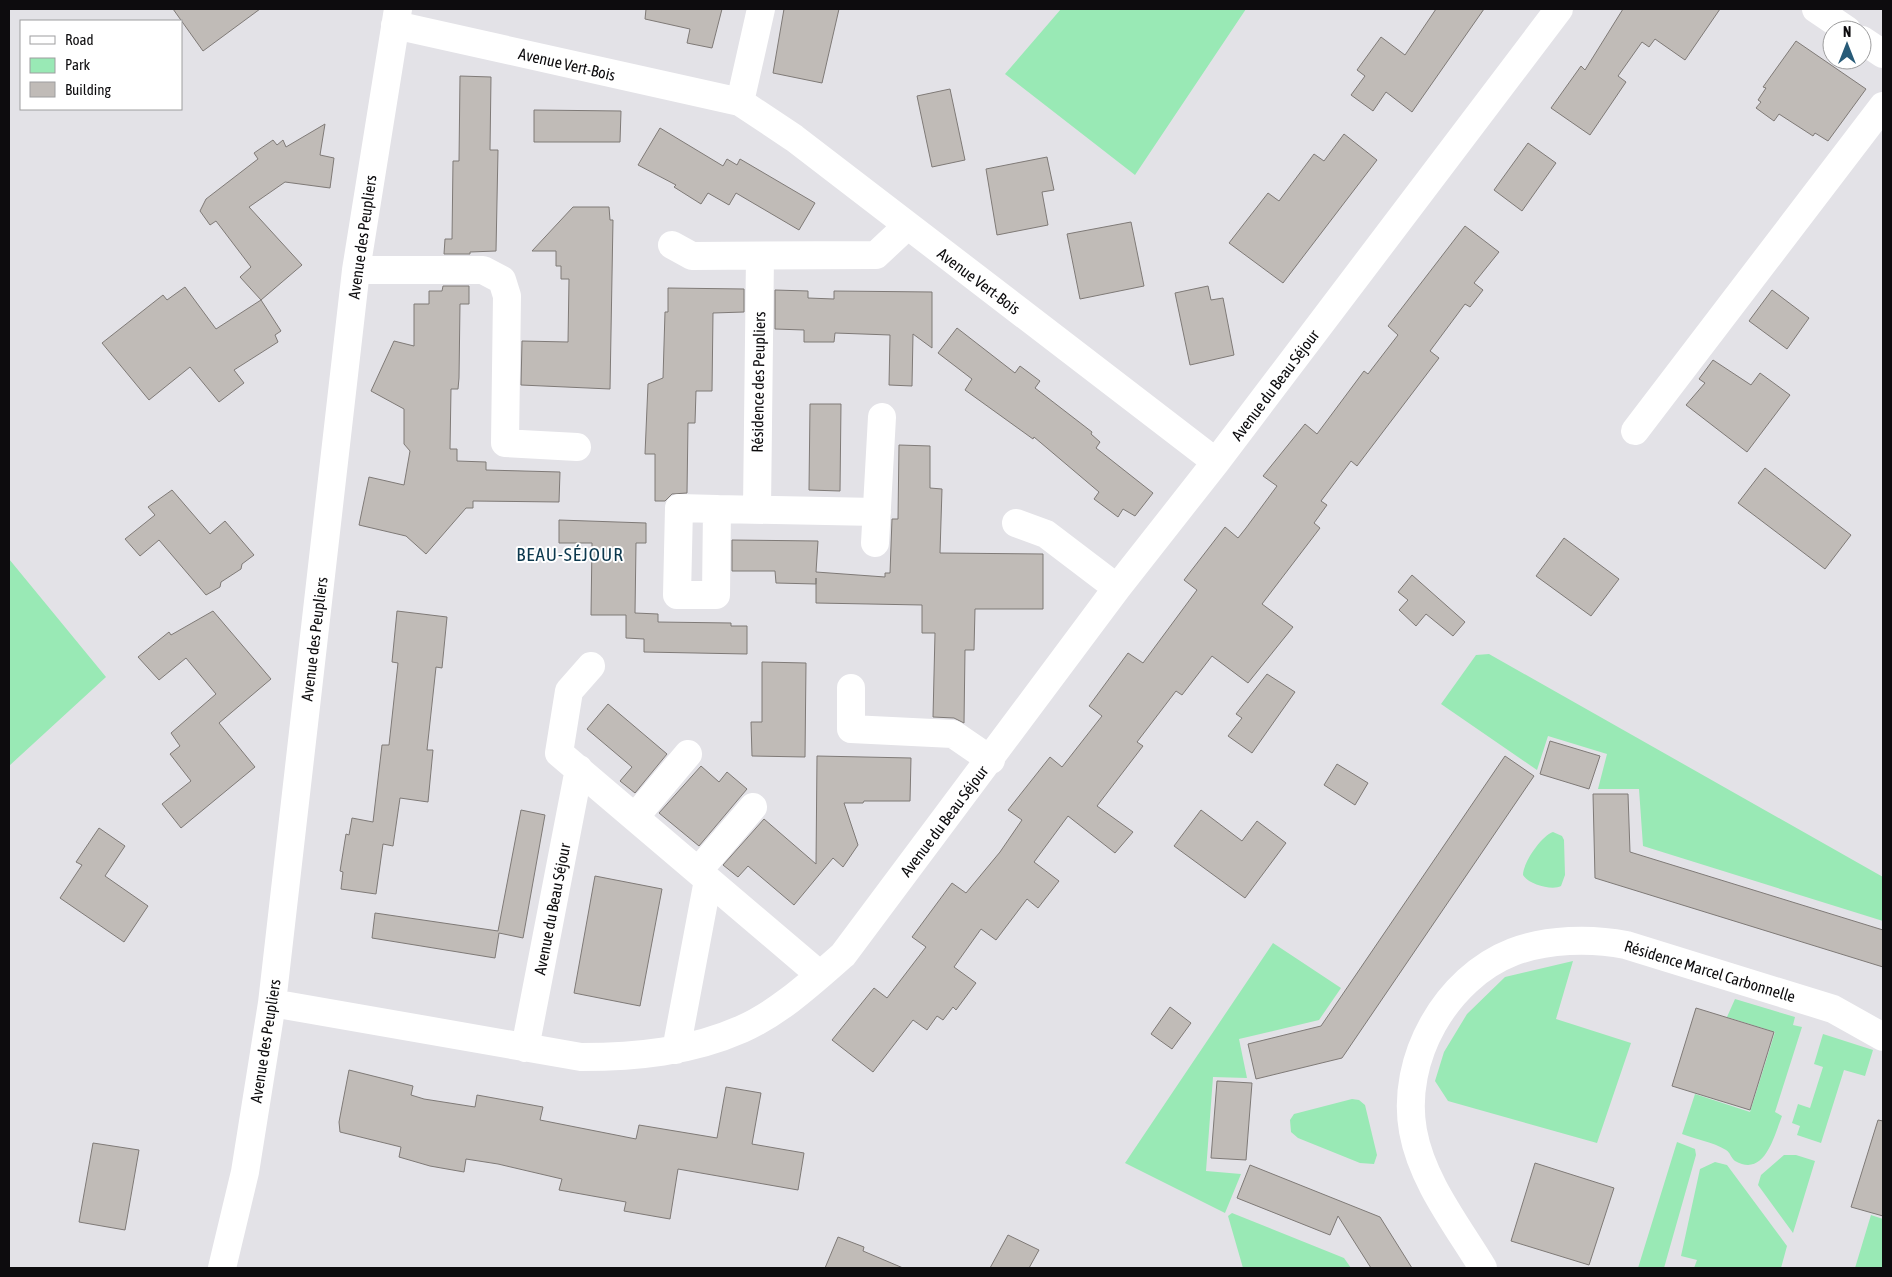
<svg xmlns="http://www.w3.org/2000/svg" width="1892" height="1277" font-family="'Asap Condensed',sans-serif">
<style>
.green{fill:#99e9b5}
.building{fill:#c0bbb7;stroke:#7f7a77}
.lines{fill:none;stroke-linecap:round;stroke-linejoin:round}
.minor{stroke:#fff;stroke-width:28}
.labels{text-anchor:middle;dominant-baseline:central;stroke-width:4;stroke-linejoin:round;paint-order:stroke}
.street-label{font-size:16px;fill:#0d0c0e;stroke:#fff}
.quarter-label{font-size:19px;letter-spacing:1px;fill:#0c384e;stroke:#fff}
</style>
<rect width="100%" height="100%" fill="#e3e2e7"/>
<!-- green -->
<path class="green" d="M 1061,9 L 1246,9 L 1135,175 L 1005,74 Z
M 9,559 L 106,677 L 9,766 Z
M 1489,654 L 1883,877 L 1883,921 L 1643,846 L 1639,789 L 1598,789 L 1607,754 L 1548,736 L 1537,770 L 1441,704 L 1476,655 Z
M 1553,832 L 1562,836 L 1564,840 L 1565,875 L 1561,886 C 1552,891 1528,884 1523,875 C 1523,863 1541,836 1553,832 Z
M 1273,943 L 1341,988 L 1319,1020 L 1239,1039 L 1247,1078 L 1213,1077 L 1206,1171 L 1241,1174 L 1225,1213 L 1125,1163 Z
M 1573,961 L 1556,1019 L 1631,1043 L 1597,1143 L 1448,1101 L 1435,1081 L 1444,1052 L 1467,1014 L 1505,977 Z
M 1735,999 L 1795,1017 L 1793,1025 L 1802,1027 L 1775,1112 L 1782,1116 C 1774,1136 1765,1178 1735,1161 C 1731,1158 1730,1152 1726,1150 C 1713,1142 1695,1139 1682,1134 L 1695,1094 L 1750,1112 L 1775,1032 L 1727,1017 Z
M 1823,1034 L 1873,1050 L 1865,1076 L 1844,1070 L 1821,1143 L 1797,1135 L 1800,1126 L 1792,1123 L 1798,1104 L 1810,1108 L 1823,1067 L 1814,1064 Z
M 1352,1099 L 1359,1100 L 1365,1105 L 1377,1155 L 1374,1164 L 1360,1163 L 1298,1138 L 1291,1132 L 1290,1120 L 1294,1114 Z
M 1677,1142 L 1695,1149 L 1696,1155 L 1664,1268 L 1638,1268 Z
M 1784,1155 L 1796,1155 L 1815,1161 L 1793,1233 L 1758,1185 L 1761,1175 Z
M 1715,1162 L 1727,1165 L 1787,1246 L 1781,1268 L 1694,1268 L 1697,1260 L 1681,1256 L 1700,1169 Z
M 1232,1213 L 1344,1258 L 1351,1268 L 1243,1268 L 1228,1216 Z
M 1871,1215 L 1883,1219 L 1883,1268 L 1855,1268 Z"/>
<!-- building -->
<path class="building" d="M 173,9 L 260,9 L 203,51 Z
M 646,9 L 722,9 L 712,48 L 687,43 L 690,29 L 645,19 Z
M 784,9 L 839,9 L 822,83 L 773,73 Z
M 1436,9 L 1484,9 L 1412,112 L 1386,92 L 1373,111 L 1351,95 L 1365,76 L 1357,70 L 1381,37 L 1405,55 Z
M 1623,9 L 1720,9 L 1685,60 L 1655,39 L 1649,47 L 1642,42 L 1618,76 L 1626,82 L 1590,135 L 1551,108 L 1581,66 L 1585,70 Z
M 1796,41 L 1866,89 L 1828,141 L 1815,133 L 1813,136 L 1779,114 L 1774,121 L 1756,108 L 1761,102 L 1758,100 L 1766,88 L 1763,87 Z
M 460,76 L 491,77 L 490,150 L 498,150 L 496,251 L 470,252 L 470,254 L 444,254 L 445,239 L 452,239 L 453,161 L 459,161 Z
M 950,89 L 965,160 L 932,167 L 917,96 Z
M 534,110 L 621,111 L 620,142 L 534,142 Z
M 325,124 L 320,155 L 334,158 L 330,188 L 285,182 L 249,207 L 302,265 L 261,300 L 281,331 L 275,335 L 278,342 L 234,370 L 244,383 L 219,402 L 190,367 L 149,400 L 102,343 L 163,295 L 167,300 L 185,287 L 216,329 L 261,300 L 240,277 L 251,267 L 216,221 L 210,225 L 200,211 L 206,199 L 258,159 L 254,153 L 273,140 L 277,145 L 283,140 L 286,147 Z
M 660,128 L 723,166 L 727,159 L 737,165 L 740,159 L 815,203 L 799,230 L 736,193 L 729,205 L 708,193 L 701,204 L 674,187 L 676,185 L 638,165 Z
M 1344,134 L 1377,160 L 1283,283 L 1229,243 L 1268,193 L 1279,201 L 1314,154 L 1324,161 Z
M 1528,143 L 1556,163 L 1522,211 L 1494,190 Z
M 1047,157 L 1054,190 L 1042,192 L 1048,225 L 997,235 L 986,169 Z
M 573,207 L 609,207 L 610,220 L 613,220 L 610,389 L 521,385 L 522,341 L 568,342 L 569,279 L 561,279 L 561,266 L 556,266 L 556,251 L 532,251 Z
M 1131,222 L 1144,286 L 1080,299 L 1067,234 Z
M 1465,226 L 1499,252 L 1474,283 L 1483,290 L 1470,307 L 1465,304 L 1430,351 L 1439,358 L 1357,466 L 1351,461 L 1321,501 L 1327,505 L 1314,523 L 1320,528 L 1262,604 L 1293,627 L 1248,683 L 1212,656 L 1182,695 L 1176,691 L 1137,742 L 1143,746 L 1097,806 L 1133,832 L 1115,853 L 1068,816 L 1034,862 L 1059,881 L 1038,908 L 1027,899 L 996,940 L 981,929 L 954,967 L 976,983 L 956,1010 L 953,1007 L 943,1020 L 937,1016 L 927,1030 L 913,1020 L 873,1072 L 832,1040 L 874,988 L 887,998 L 926,947 L 912,937 L 952,883 L 966,893 L 1000,852 L 1022,820 L 1008,810 L 1050,757 L 1062,767 L 1102,716 L 1089,706 L 1128,653 L 1143,663 L 1197,590 L 1184,580 L 1225,527 L 1238,538 L 1246,528 L 1277,486 L 1263,476 L 1305,424 L 1317,434 L 1364,371 L 1368,374 L 1398,335 L 1388,326 Z
M 443,286 L 469,286 L 469,304 L 460,304 L 459,378 L 458,389 L 451,389 L 450,449 L 457,449 L 457,461 L 486,462 L 486,470 L 560,472 L 559,502 L 473,501 L 473,508 L 466,508 L 426,554 L 406,536 L 359,525 L 369,477 L 404,485 L 410,451 L 404,444 L 404,409 L 371,391 L 394,341 L 414,346 L 414,304 L 429,304 L 429,291 L 442,291 Z
M 1208,286 L 1211,300 L 1223,298 L 1234,355 L 1190,365 L 1175,293 Z
M 668,288 L 744,289 L 744,312 L 713,313 L 712,391 L 696,391 L 695,423 L 688,423 L 687,493 L 672,494 L 665,501 L 655,501 L 655,454 L 645,454 L 648,384 L 663,378 L 665,312 L 668,312 Z
M 775,290 L 808,291 L 808,298 L 834,299 L 834,291 L 932,292 L 932,348 L 913,334 L 912,386 L 889,385 L 890,335 L 835,333 L 834,342 L 804,342 L 804,330 L 775,329 Z
M 1772,290 L 1809,318 L 1787,349 L 1749,321 Z
M 957,328 L 1015,373 L 1020,366 L 1040,381 L 1035,388 L 1092,432 L 1091,434 L 1100,442 L 1096,448 L 1153,493 L 1135,516 L 1123,509 L 1118,517 L 1094,499 L 1099,492 L 1034,437 L 1033,439 L 965,390 L 972,379 L 938,353 Z
M 1713,360 L 1751,385 L 1760,373 L 1790,395 L 1747,452 L 1686,405 L 1705,383 L 1699,379 Z
M 810,404 L 841,404 L 840,491 L 809,490 Z
M 899,445 L 930,446 L 930,488 L 942,489 L 940,553 L 1043,554 L 1043,609 L 975,609 L 974,650 L 965,650 L 964,723 L 954,718 L 933,717 L 935,633 L 922,633 L 922,605 L 816,603 L 816,578 L 816,584 L 776,583 L 775,571 L 732,571 L 732,540 L 818,541 L 816,572 L 885,577 L 885,573 L 890,573 L 892,519 L 898,519 Z
M 1765,468 L 1851,535 L 1825,569 L 1738,503 Z
M 172,490 L 210,534 L 225,521 L 254,555 L 242,564 L 241,569 L 221,582 L 220,587 L 206,595 L 159,540 L 140,556 L 125,539 L 155,515 L 148,507 Z
M 559,520 L 646,523 L 646,543 L 636,543 L 635,613 L 658,614 L 658,622 L 731,623 L 731,626 L 747,626 L 747,654 L 644,652 L 644,639 L 626,638 L 626,615 L 591,615 L 592,543 L 559,543 Z
M 1564,538 L 1619,579 L 1591,616 L 1536,576 Z
M 1412,575 L 1465,622 L 1453,636 L 1426,614 L 1416,626 L 1399,610 L 1408,600 L 1398,592 Z
M 213,611 L 271,679 L 219,723 L 255,767 L 181,828 L 162,804 L 191,781 L 170,754 L 180,746 L 171,733 L 216,694 L 186,658 L 159,680 L 138,657 L 169,632 L 171,635 Z
M 397,611 L 447,617 L 442,668 L 436,667 L 427,750 L 433,750 L 428,802 L 400,798 L 393,846 L 383,844 L 376,894 L 341,889 L 343,872 L 340,871 L 346,834 L 349,835 L 352,818 L 373,822 L 382,745 L 389,745 L 398,663 L 392,662 Z
M 762,662 L 806,663 L 805,757 L 752,756 L 751,722 L 762,722 Z
M 1267,674 L 1295,692 L 1252,753 L 1228,736 L 1242,718 L 1236,714 Z
M 608,704 L 667,754 L 635,793 L 620,781 L 632,767 L 587,729 Z
M 1550,741 L 1600,756 L 1589,789 L 1540,774 Z
M 817,756 L 911,758 L 910,801 L 864,801 L 863,803 L 844,803 L 858,845 L 843,867 L 833,858 L 794,905 L 748,866 L 738,877 L 723,865 L 764,819 L 816,864 Z
M 1505,756 L 1534,776 L 1342,1058 L 1256,1079 L 1248,1044 L 1321,1026 Z
M 1337,764 L 1368,783 L 1355,805 L 1324,785 Z
M 701,766 L 719,782 L 727,772 L 747,789 L 699,846 L 659,813 Z
M 1593,794 L 1628,794 L 1630,852 L 1883,930 L 1883,967 L 1595,878 Z
M 521,810 L 545,815 L 523,938 L 499,933 L 495,958 L 372,938 L 375,913 L 498,931 Z
M 1201,810 L 1242,841 L 1257,821 L 1286,843 L 1245,898 L 1174,846 Z
M 99,828 L 125,846 L 105,876 L 148,906 L 124,942 L 60,898 L 82,865 L 76,862 Z
M 595,876 L 662,889 L 640,1006 L 574,993 Z
M 1170,1007 L 1191,1023 L 1172,1049 L 1151,1034 Z
M 1696,1008 L 1774,1032 L 1750,1110 L 1672,1086 Z
M 349,1070 L 413,1086 L 411,1095 L 424,1099 L 475,1107 L 477,1095 L 543,1107 L 540,1120 L 636,1139 L 639,1125 L 717,1138 L 726,1087 L 761,1093 L 752,1144 L 804,1153 L 798,1190 L 678,1169 L 670,1219 L 624,1211 L 626,1202 L 559,1190 L 562,1179 L 498,1164 L 466,1159 L 464,1172 L 430,1166 L 399,1157 L 401,1147 L 340,1132 L 339,1122 Z
M 1217,1081 L 1252,1083 L 1246,1160 L 1211,1158 Z
M 1878,1120 L 1883,1121 L 1883,1216 L 1851,1207 Z
M 93,1143 L 139,1150 L 125,1230 L 79,1222 Z
M 1535,1163 L 1614,1188 L 1589,1265 L 1511,1241 Z
M 1250,1165 L 1380,1217 L 1412,1268 L 1371,1268 L 1338,1216 L 1330,1235 L 1237,1198 Z
M 1008,1235 L 1039,1250 L 1029,1268 L 990,1268 Z
M 838,1237 L 864,1247 L 863,1251 L 903,1268 L 825,1268 Z"/>
<g class="lines">
<!-- minor -->
<path class="minor" d="M 1816,9 L 1847,30
M 395,25 L 740,102 L 794,138 L 1216,462
M 1862,40 L 1883,54
M 740,102 L 761,9
M 672,245 L 692,256 L 876,255 L 907,226
M 356,270 L 483,270 L 502,280 L 507,296 L 505,443 L 577,447
M 1635,431 L 1883,106
M 757,508 L 760,256
M 717,509 L 679,508 L 677,595 L 716,595 L 717,509 L 877,512
M 1016,523 L 1046,534 L 1117,588
M 875,543 L 882,417
M 591,666 L 569,691 L 559,753 L 820,975
M 851,688 L 851,729 L 953,734 L 991,760
M 635,817 L 688,754
M 698,871 L 753,807
M 272,1003 L 581,1057 C 636,1057 690,1052 742,1029 C 780,1012 812,982 843,955 L 1117,588 L 1216,462 L 1559,9
M 525,1048 L 579,769
M 676,1050 L 708,880
M 222,1268 L 245,1172 L 272,1003 L 356,270 L 398,9
M 1483,1268 C 1457,1225 1422,1181 1413,1131 C 1400,1059 1446,978 1513,952 C 1547,939 1591,938 1626,945 L 1833,1009 L 1883,1037"/>
</g>
<g class="labels">
<!-- street labels -->
<g class="street-label">
<text transform="translate(567 64) rotate(13)">Avenue Vert-Bois</text>
<text transform="translate(362 237) rotate(-82)">Avenue des Peupliers</text>
<text transform="translate(979 281) rotate(37)">Avenue Vert-Bois</text>
<text transform="translate(758 382) rotate(-89)">Résidence des Peupliers</text>
<text transform="translate(1275 385) rotate(-53)">Avenue du Beau Séjour</text>
<text transform="translate(314 639) rotate(-83)">Avenue des Peupliers</text>
<text transform="translate(944 821) rotate(-53)">Avenue du Beau Séjour</text>
<text transform="translate(552 909) rotate(-79)">Avenue du Beau Séjour</text>
<text transform="translate(1710 971) rotate(17)">Résidence Marcel Carbonnelle</text>
<text transform="translate(265 1041) rotate(-81)">Avenue des Peupliers</text>
</g>
<!-- quarter labels -->
<g class="quarter-label">
<text x="570" y="554">BEAU-SÉJOUR</text>
</g>
</g>
<!-- border -->
<rect width="1892" height="1277" fill="none" stroke="#0d0c0e" stroke-width="20"/>
<!-- legend -->
<rect x="20" y="20" width="162" height="90" fill="#ffffff" stroke="#9e9e9f"/>
<rect x="30" y="36" width="25" height="8" fill="#ffffff" stroke="#9e9e9f"/>
<text x="65" y="45" font-size="15" fill="#0d0c0e">Road</text>
<rect x="30" y="58" width="25" height="15" fill="#99e9b5" stroke="#9e9e9f"/>
<text x="65" y="70" font-size="15" fill="#0d0c0e">Park</text>
<rect x="30" y="82" width="25" height="15" fill="#c0bbb7" stroke="#9e9e9f"/>
<text x="65" y="95" font-size="15" fill="#0d0c0e">Building</text>
<!-- north arrow -->
<g transform="translate(1847 45)"><circle r="24" fill="#ffffff" stroke="#9e9e9f"/>
<path d="M0-4L9 19L0 12L-9 19Z" fill="#285b78"/>
<text y="-8" font-size="14" font-weight="bold" text-anchor="middle" fill="#0d0c0e">N</text>
</g>
</svg>
